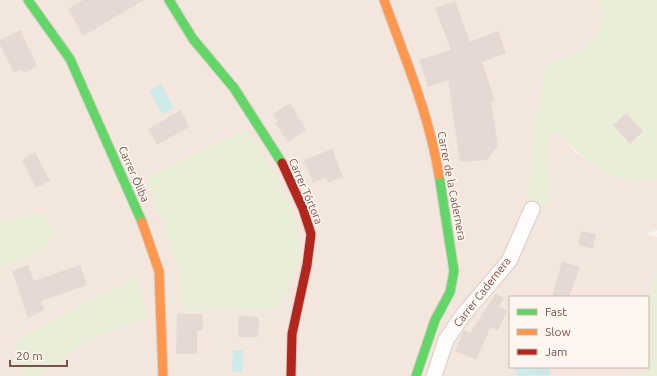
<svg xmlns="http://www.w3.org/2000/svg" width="657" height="376" font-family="Ubuntu,sans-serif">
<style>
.residential{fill:#f3e6dd}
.green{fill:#e8eed7}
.water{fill:#cdeae9}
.building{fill:#e5d9d4}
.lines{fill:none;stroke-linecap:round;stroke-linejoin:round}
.street-casing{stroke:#d7cdc9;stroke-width:17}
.fast-casing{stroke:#d8cdc9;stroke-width:11}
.slow-casing{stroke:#d8cdc9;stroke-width:11}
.jam-casing{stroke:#d8cdc9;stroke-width:11}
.street{stroke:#fefdfc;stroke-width:15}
.fast{stroke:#63d668;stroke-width:9}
.slow{stroke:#ff974d;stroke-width:9}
.jam{stroke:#b3261e;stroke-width:9}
.labels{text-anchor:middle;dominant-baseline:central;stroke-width:3.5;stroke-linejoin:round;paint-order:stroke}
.street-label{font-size:11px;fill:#78544b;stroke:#fff6ef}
</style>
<rect width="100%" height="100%" fill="#f8f2ed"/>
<!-- residential -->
<path class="residential" d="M 0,0 L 598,0 L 604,11 L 600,28 L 584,50 L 546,65 L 533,137 L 550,197 L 546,162 L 547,139 L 552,132 L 559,132 L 576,153 L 629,179 L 657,179 L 657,230 L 646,234 L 657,237 L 657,266 L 648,301 L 648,297 L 510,297 L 510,367 L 646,367 L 648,372 L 627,376 L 0,376 Z"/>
<!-- green -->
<path class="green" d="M 598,0 L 657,0 L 657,179 C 648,179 638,181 629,179 C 599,175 578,154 559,132 L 552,132 L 547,139 L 546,162 L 550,197 L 544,207 L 527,201 L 533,137 L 546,65 L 584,50 L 600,28 L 604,11 Z
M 246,129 L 277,176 L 296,222 L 301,253 L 279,308 L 182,310 L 178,264 L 146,178 Z
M 43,213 L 55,234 L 41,252 L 0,268 L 0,221 Z
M 657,266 L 657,376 L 627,376 L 648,371 L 646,367 L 648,367 L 648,301 Z
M 136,276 L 148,317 L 92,338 L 38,376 L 23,376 L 14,341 Z"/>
<!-- water -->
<path class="water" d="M 161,84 L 174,108 L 162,114 L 149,90 Z
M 233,350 L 243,350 L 242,372 L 232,372 Z
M 514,367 L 550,367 L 550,375 L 518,376 Z"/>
<!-- building -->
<path class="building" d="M 83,0 L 144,0 L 83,36 L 68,9 Z
M 455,1 L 470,42 L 498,31 L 506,53 L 482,62 L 495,100 L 491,102 L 498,146 L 487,160 L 460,162 L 448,80 L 428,87 L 419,60 L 451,50 L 435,8 Z
M 20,30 L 37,66 L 24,73 L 22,69 L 14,73 L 0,45 L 0,40 Z
M 290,103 L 306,130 L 288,142 L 275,123 L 277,121 L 273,114 Z
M 181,110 L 189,127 L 157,145 L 148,129 Z
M 626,113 L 643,131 L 630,144 L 613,125 Z
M 332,149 L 343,177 L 328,183 L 326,178 L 313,183 L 304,160 Z
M 35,152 L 50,181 L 36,188 L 22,160 Z
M 581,231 L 596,234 L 593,249 L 578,245 Z
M 562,261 L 580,268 L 569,297 L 552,297 Z
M 28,265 L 34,281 L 80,265 L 87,285 L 41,301 L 44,310 L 28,318 L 12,271 Z
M 496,293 L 504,298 L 499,307 L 507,310 L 498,331 L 491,327 L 476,360 L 455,351 L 464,330 L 470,333 Z
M 177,314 L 202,314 L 203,331 L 197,331 L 197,354 L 176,354 Z
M 238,316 L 259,317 L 258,337 L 238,337 Z"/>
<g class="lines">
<!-- street casing -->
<g class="street-casing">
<path id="street" d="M 434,376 L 446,340 L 463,315 L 509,261 L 532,209"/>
</g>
<!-- fast casing -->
<g class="fast-casing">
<path id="fast" d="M 28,0 L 70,59 L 142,222
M 169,0 L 193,39 L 234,88 L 282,163
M 416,376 L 435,320 L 450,292 L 454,271 L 439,175"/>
</g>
<!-- slow casing -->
<g class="slow-casing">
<path id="slow" d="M 384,0 C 405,58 429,114 439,175
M 142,222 L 159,271 L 163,376"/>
</g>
<!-- jam casing -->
<g class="jam-casing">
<path id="jam" d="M 282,163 L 303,209 L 311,234 L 307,265 L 292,334 L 291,376"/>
</g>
<!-- street -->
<use href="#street" class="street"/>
<!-- fast -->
<use href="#fast" class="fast"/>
<!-- slow -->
<use href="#slow" class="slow"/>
<!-- jam -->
<use href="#jam" class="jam"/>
</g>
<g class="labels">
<!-- street labels -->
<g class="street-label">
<text transform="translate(134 174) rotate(66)">Carrer Òliba</text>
<text transform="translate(452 186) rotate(79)">Carrer de la Cadernera</text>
<text transform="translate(306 191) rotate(67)">Carrer Tórtora</text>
<text transform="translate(482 292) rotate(-52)">Carrer Cadernera</text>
</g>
</g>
<!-- legend -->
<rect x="509" y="296" width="140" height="72" fill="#fff6ef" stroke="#c9b5ad"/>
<rect x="517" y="309" width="20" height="6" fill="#63d668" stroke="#c9b5ad"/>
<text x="545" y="316" font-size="12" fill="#78544b">Fast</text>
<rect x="517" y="329" width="20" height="6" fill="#ff974d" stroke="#c9b5ad"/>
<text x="545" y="336" font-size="12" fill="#78544b">Slow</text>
<rect x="517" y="349" width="20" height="6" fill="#b3261e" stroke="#c9b5ad"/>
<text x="545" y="356" font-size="12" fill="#78544b">Jam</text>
<!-- scale -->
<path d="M10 360v6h57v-6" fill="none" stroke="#78544b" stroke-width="2"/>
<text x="16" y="360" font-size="12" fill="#78544b" stroke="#fff6ef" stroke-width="3" paint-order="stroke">20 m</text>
</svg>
